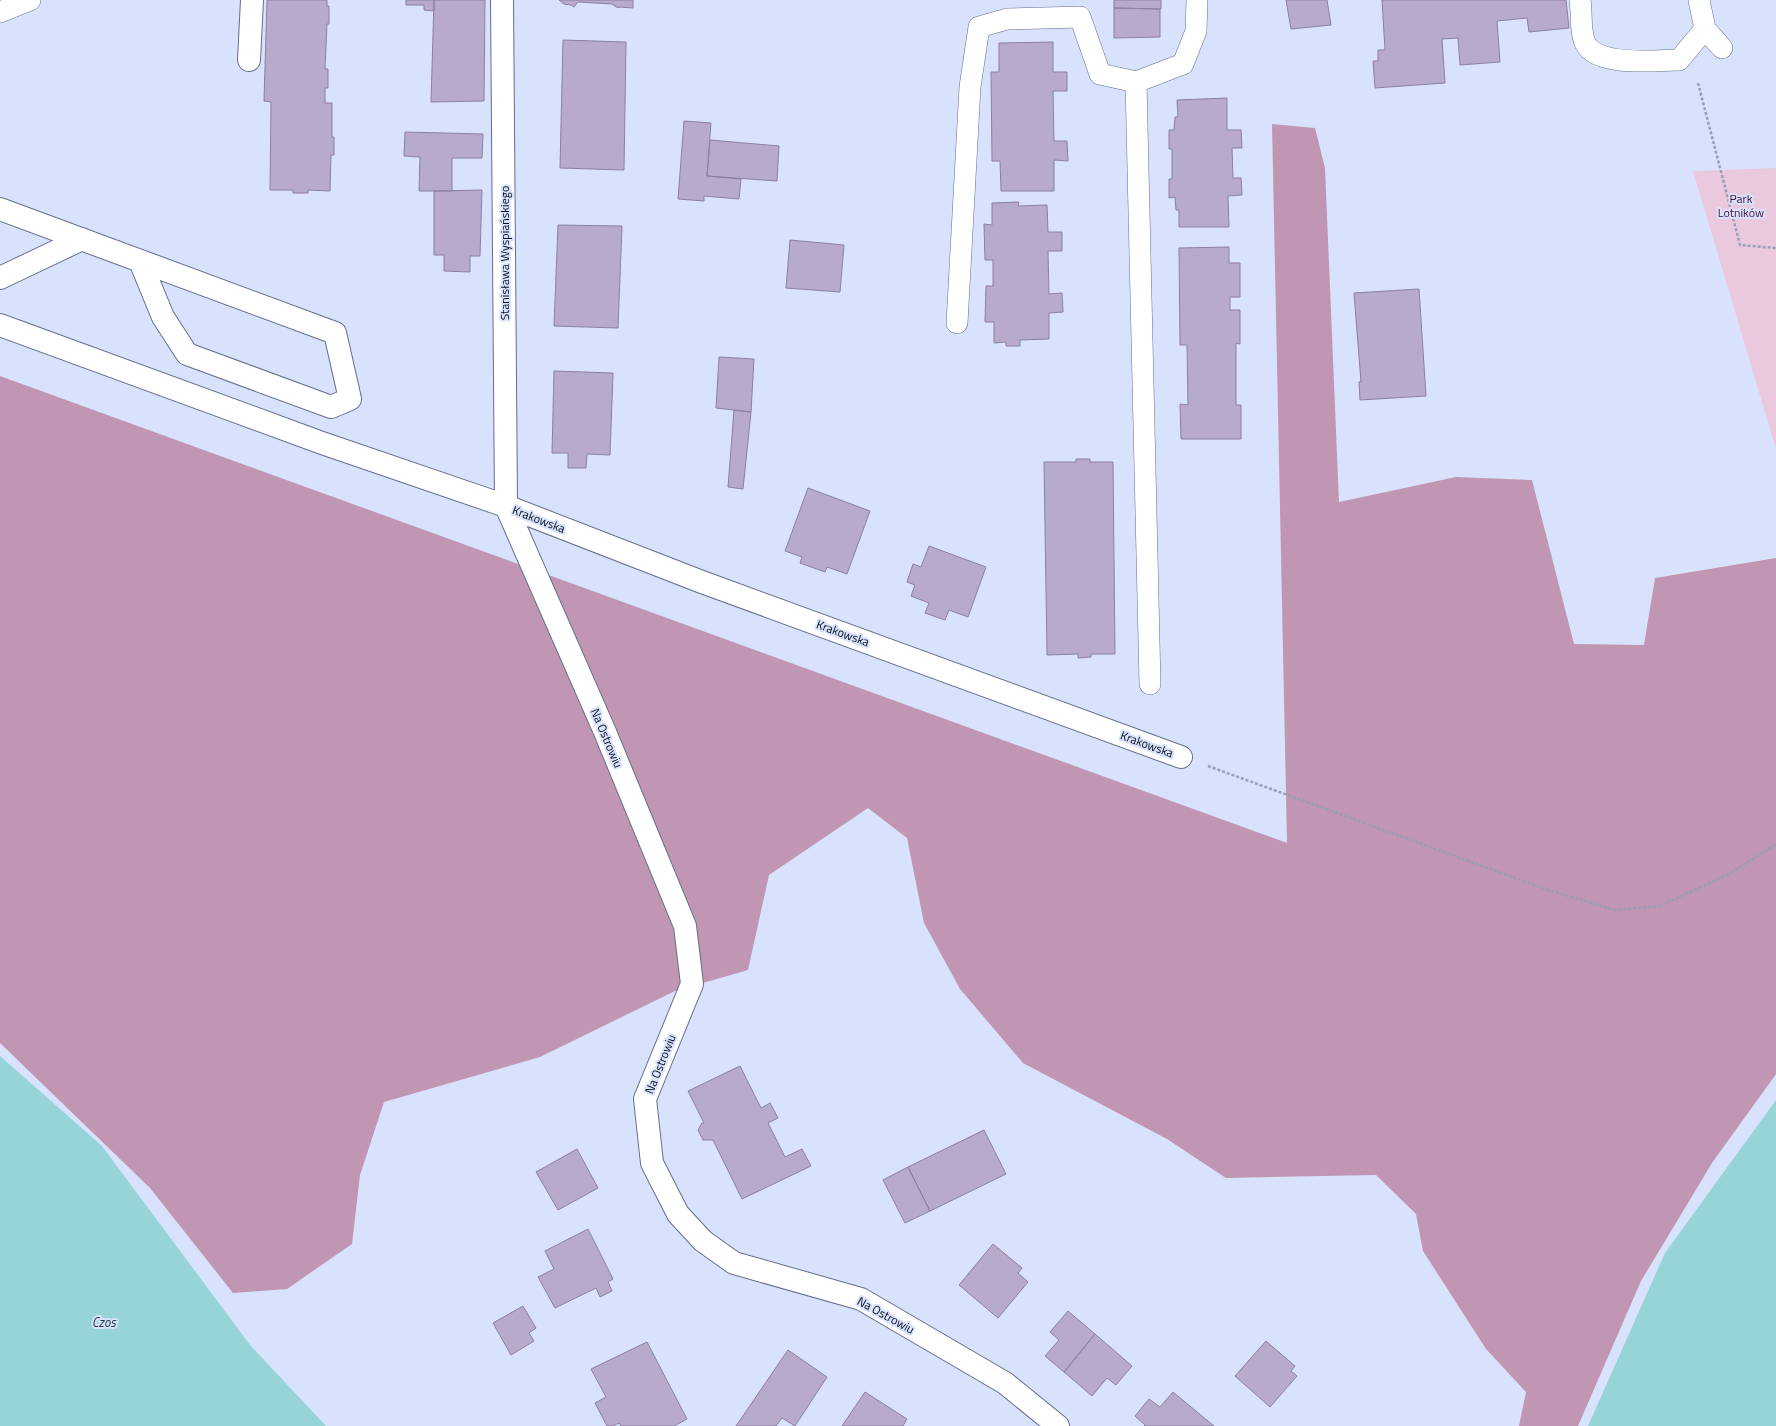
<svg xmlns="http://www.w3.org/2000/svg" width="1776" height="1426" font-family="'Titillium Web',sans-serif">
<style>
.green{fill:#eac9df}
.forest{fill:#c096b2}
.water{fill:#96d4d8}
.building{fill:#b8aacb;stroke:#8d7f9f}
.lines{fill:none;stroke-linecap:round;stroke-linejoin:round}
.lane-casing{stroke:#636e8c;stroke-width:22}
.street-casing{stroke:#636e8c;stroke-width:24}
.path{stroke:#979fb5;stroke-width:2.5;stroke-dasharray:3 2;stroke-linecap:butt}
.lane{stroke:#fff;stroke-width:21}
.street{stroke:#fff;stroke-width:22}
.labels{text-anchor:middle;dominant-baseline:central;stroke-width:4;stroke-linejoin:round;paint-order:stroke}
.park-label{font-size:12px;fill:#47143a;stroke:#d8e2fd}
.street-label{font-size:12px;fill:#0a0e19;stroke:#d8e2fd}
.water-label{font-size:13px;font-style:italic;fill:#183739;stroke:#d8e2fd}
</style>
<rect width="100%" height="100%" fill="#d8e2fd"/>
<!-- green -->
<path class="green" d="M 1776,168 L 1776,449 L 1693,171 Z"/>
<!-- forest -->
<path class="forest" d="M 1272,124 L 1315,128 L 1325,168 L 1339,502 L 1456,477 L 1532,480 L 1574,644 L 1644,645 L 1655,578 L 1776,558 L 1776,1074 L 1712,1163 L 1641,1281 L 1578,1426 L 1519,1426 L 1526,1392 L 1486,1349 L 1423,1251 L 1416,1214 L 1376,1175 L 1226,1178 L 1167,1139 L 1023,1063 L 960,989 L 924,923 L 907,838 L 868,808 L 769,875 L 748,970 L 675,991 L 540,1057 L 384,1102 L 360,1175 L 352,1244 L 287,1289 L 233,1293 L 150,1188 L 0,1043 L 0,376 L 1287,843 Z"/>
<!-- water -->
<path class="water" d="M 0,1056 L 102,1146 L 250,1345 L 326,1426 L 0,1426 Z
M 1776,1100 L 1776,1426 L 1588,1426 L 1665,1253 Z"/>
<!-- building -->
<path class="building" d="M 267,0 L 327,0 L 327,6 L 329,6 L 329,24 L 327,24 L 325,69 L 328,69 L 328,88 L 325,88 L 325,103 L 332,103 L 332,137 L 334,137 L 334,155 L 331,155 L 330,191 L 308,190 L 308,193 L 293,193 L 293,190 L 270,190 L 271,102 L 264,101 Z
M 406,0 L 434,0 L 434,11 L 424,10 L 424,5 L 406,5 Z
M 434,0 L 485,0 L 484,101 L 431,102 Z
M 559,0 L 633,0 L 633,8 L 619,7 L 618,8 L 612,4 L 578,2 L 574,7 L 571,5 L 564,4 Z
M 1114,0 L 1161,0 L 1161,9 L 1114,8 Z
M 1286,0 L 1327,0 L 1331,25 L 1291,29 Z
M 1382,0 L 1566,0 L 1569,28 L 1529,32 L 1527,18 L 1497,21 L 1500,62 L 1460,65 L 1458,38 L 1442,39 L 1445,83 L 1375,88 L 1373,61 L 1378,61 L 1378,50 L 1385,50 Z
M 1114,8 L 1160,9 L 1160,37 L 1114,38 Z
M 563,40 L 626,42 L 624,170 L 560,168 Z
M 1053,42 L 1053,72 L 1067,72 L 1067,91 L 1053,91 L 1054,141 L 1067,141 L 1068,161 L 1054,160 L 1054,191 L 1001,191 L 1000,161 L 992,161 L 991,72 L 999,72 L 999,43 Z
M 1227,98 L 1227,130 L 1241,130 L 1242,148 L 1232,148 L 1233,178 L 1241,178 L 1242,195 L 1228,196 L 1229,227 L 1179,227 L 1179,210 L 1176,210 L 1175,197 L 1169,198 L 1169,179 L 1172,179 L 1172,149 L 1169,149 L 1169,130 L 1174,130 L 1175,117 L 1178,117 L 1177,100 Z
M 684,121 L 711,123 L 707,176 L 741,179 L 739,199 L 704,196 L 704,201 L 678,199 Z
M 405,132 L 483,134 L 482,158 L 452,158 L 452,191 L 419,191 L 420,157 L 404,156 Z
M 710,140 L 779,146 L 777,181 L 707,176 Z
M 482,190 L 480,256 L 470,256 L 470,272 L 444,271 L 444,255 L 434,255 L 434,191 Z
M 1019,202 L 1018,206 L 1047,205 L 1048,232 L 1062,232 L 1062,251 L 1048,251 L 1049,294 L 1062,293 L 1063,312 L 1049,313 L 1049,339 L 1020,340 L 1020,346 L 1006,346 L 1006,342 L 994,343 L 994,322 L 985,322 L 986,286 L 993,286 L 993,260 L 985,260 L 984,224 L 992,225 L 992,203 Z
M 558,225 L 622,226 L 618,328 L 554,326 Z
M 790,240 L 844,245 L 840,292 L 786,288 Z
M 1229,247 L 1229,263 L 1240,263 L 1240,297 L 1230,297 L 1230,310 L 1240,310 L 1240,344 L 1236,343 L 1236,405 L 1241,405 L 1241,439 L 1181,439 L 1180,404 L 1188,405 L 1187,345 L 1180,345 L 1179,248 Z
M 1419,289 L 1426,396 L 1360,400 L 1359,382 L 1361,382 L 1354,293 Z
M 719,357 L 754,359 L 751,412 L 716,408 Z
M 554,371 L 613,373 L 610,455 L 587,454 L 586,468 L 568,468 L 568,453 L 552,453 Z
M 734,410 L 751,412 L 743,489 L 728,487 Z
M 1076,459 L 1090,459 L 1090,462 L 1113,462 L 1115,654 L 1091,654 L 1091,657 L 1078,658 L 1078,654 L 1047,655 L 1044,462 L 1076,462 Z
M 808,488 L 870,511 L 847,574 L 827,567 L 825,572 L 800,563 L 802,557 L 785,551 Z
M 929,546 L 986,567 L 968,617 L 949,610 L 945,620 L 925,613 L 929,603 L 911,596 L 915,585 L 907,582 L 913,564 L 921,567 Z
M 740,1066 L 761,1108 L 770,1103 L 778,1118 L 768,1123 L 785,1157 L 802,1149 L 811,1166 L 742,1199 L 713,1140 L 703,1140 L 698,1130 L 702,1123 L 704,1123 L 688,1091 Z
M 984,1130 L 1006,1174 L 930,1211 L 908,1167 Z
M 577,1149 L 598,1188 L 558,1210 L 536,1172 Z
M 908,1167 L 930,1211 L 905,1223 L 883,1180 Z
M 588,1229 L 613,1279 L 608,1282 L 612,1291 L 600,1297 L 596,1288 L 555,1308 L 538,1277 L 554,1269 L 545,1251 Z
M 993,1244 L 1022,1268 L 1018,1273 L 1028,1282 L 998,1318 L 959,1285 Z
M 523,1306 L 536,1328 L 529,1333 L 534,1341 L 511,1355 L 493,1323 Z
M 1068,1311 L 1095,1334 L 1064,1372 L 1045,1356 L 1059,1340 L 1050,1332 Z
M 1095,1334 L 1132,1366 L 1116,1385 L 1107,1378 L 1092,1396 L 1064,1372 Z
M 1266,1341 L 1295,1366 L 1291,1371 L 1297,1376 L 1270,1407 L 1235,1376 Z
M 647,1342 L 687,1419 L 674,1426 L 621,1426 L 619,1423 L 613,1426 L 607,1426 L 595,1403 L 606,1397 L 591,1369 Z
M 788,1350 L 827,1377 L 795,1426 L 782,1418 L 776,1426 L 736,1426 Z
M 865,1392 L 907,1419 L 903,1426 L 842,1426 Z
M 1173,1392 L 1214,1426 L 1144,1426 L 1145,1425 L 1135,1416 L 1149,1399 L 1160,1407 Z"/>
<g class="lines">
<!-- lane casing -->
<g class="lane-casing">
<path id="lane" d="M 1580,0 C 1582,12 1580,28 1584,40 C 1592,68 1656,60 1679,60 L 1705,29
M 1699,0 L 1705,29 L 1722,48
M 0,12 L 30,0
M 957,323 L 970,87 L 979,27 L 1007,19 L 1080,17 L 1100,74 L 1136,82
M 1150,684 L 1136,82 L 1183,64 L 1196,31 L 1197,0"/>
</g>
<!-- street casing -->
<g class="street-casing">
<path id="street" d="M 502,0 L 506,506 L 605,732 L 685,926 L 692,984 L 645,1099 L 652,1163 L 678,1214 L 703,1241 L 734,1263 L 861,1299 L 1005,1383 L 1058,1426
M 249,60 L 252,0
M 0,209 L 335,333 L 350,399 L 331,407 L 187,354 L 163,317 L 140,261
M 0,278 L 82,239
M 0,325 L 322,443 L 506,506 L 702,582 L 1181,757"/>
</g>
<!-- path -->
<path class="path" d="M 1698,83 L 1740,245 L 1776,248
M 1208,766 L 1548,890 L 1615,910 L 1660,906 L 1729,874 L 1776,844"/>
<!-- lane -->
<use href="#lane" class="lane"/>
<!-- street -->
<use href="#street" class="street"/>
</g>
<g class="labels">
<!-- park labels -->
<g class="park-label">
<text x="1741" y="198">Park<tspan x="1741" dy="14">Lotników</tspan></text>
</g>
<!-- street labels -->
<g class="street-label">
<text transform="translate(504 253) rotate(-90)">Stanisława Wyspiańskiego</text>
<text transform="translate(539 519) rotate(21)">Krakowska</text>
<text transform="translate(843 633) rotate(20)">Krakowska</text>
<text transform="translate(607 738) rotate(67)">Na Ostrowiu</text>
<text transform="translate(1147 744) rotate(20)">Krakowska</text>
<text transform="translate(660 1064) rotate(-68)">Na Ostrowiu</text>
<text transform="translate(886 1315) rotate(29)">Na Ostrowiu</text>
</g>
<!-- water labels -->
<g class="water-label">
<text x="104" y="1322">Czos</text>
</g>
</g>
</svg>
